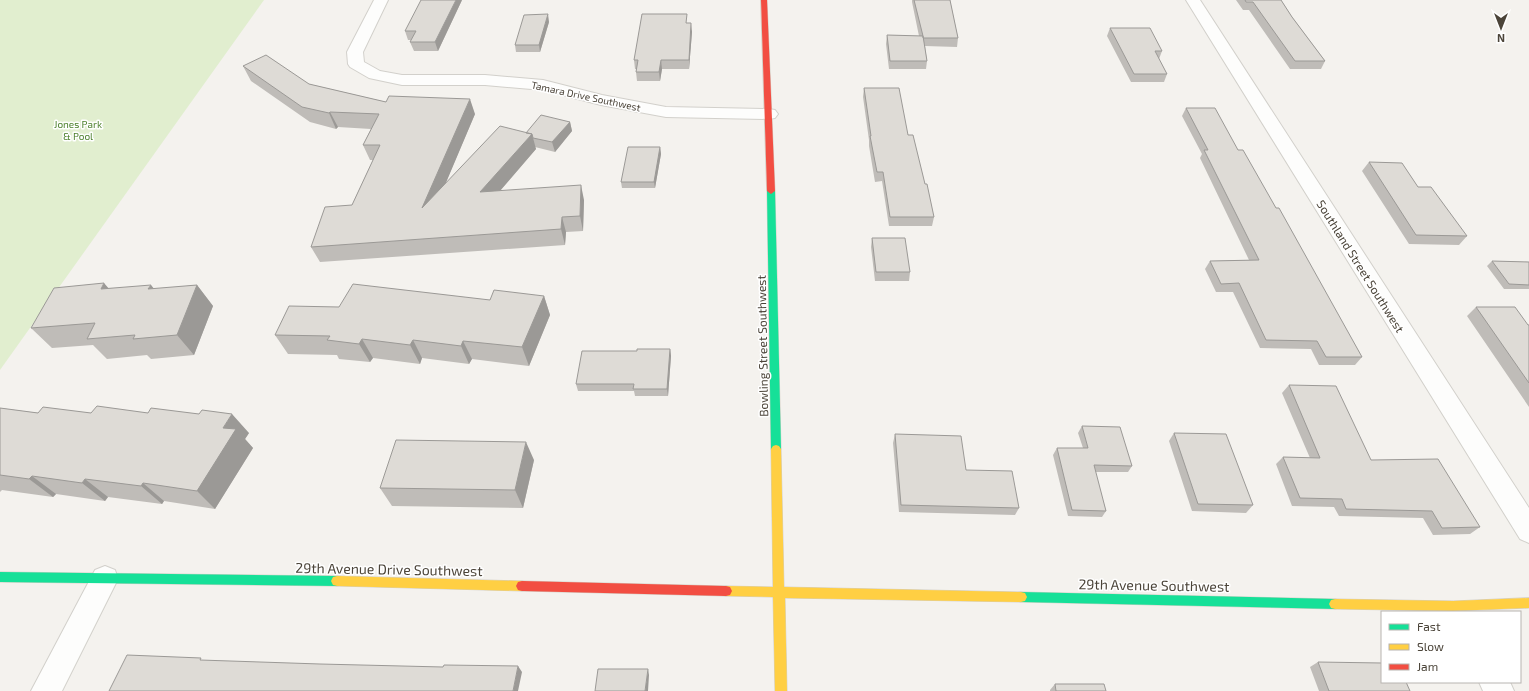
<svg xmlns="http://www.w3.org/2000/svg" width="1529" height="691" font-family="'Exo 2',sans-serif">
<style>
.green{fill:#e1eecf}
.lines{fill:none;stroke-linecap:round;stroke-linejoin:round}
.street-casing{stroke:#d2d0cb;stroke-width:2}
.fast-casing{stroke:#d3cfc5;stroke-width:1}
.slow-casing{stroke:#d3cfc5;stroke-width:1}
.jam-casing{stroke:#d3cfc5;stroke-width:1}
.street{fill:#fdfdfc;fill-rule:evenodd}
.fast{fill:#16e098;fill-rule:evenodd}
.slow{fill:#ffcf43;fill-rule:evenodd}
.jam{fill:#f24e42;fill-rule:evenodd}
.wall{fill:#bfbcb8}
.shaded-wall{fill:#9b9996}
.building{fill:#dedbd6;stroke:#9b9996}
.labels{text-anchor:middle;dominant-baseline:central;stroke-width:3;stroke-linejoin:round;paint-order:stroke}
.far-street-label{font-size:10px;fill:#4b4439;stroke:#fff}
.far-park-label{font-size:10px;fill:#4a7f2a;stroke:#fff}
.street-label{font-size:12px;fill:#4b4439;stroke:#fff}
.near-street-label{font-size:14px;fill:#4b4439;stroke:#fff}
</style>
<rect width="100%" height="100%" fill="#f4f2ee"/>
<!-- green -->
<path class="green" d="M 0,0 L 264,0 L 0,370 Z"/>
<g class="lines">
<!-- street casing -->
<g class="street-casing">
<path id="street" d="M 374,0 L 388,0 L 363,52 L 364,62 L 380,71 L 402,75 L 485,75 L 543,80 L 602,95 L 666,107 L 769,109 L 775,110 L 778,114 L 775,118 L 769,119 L 666,117 L 601,105 L 543,90 L 485,85 L 402,85 L 369,78 L 350,67 L 348,64 L 347,52 Z
M 1186,0 L 1200,0 L 1529,508 L 1529,543 L 1520,539 Z
M 105,566 L 115,570 L 118,579 L 62,691 L 31,691 L 95,570 Z
M 1479,682 L 1510,682 L 1514,691 L 1483,691 Z"/>
</g>
<!-- fast casing -->
<g class="fast-casing">
<path id="fast" d="M 771,188 L 775,191 L 781,449 L 779,452 L 776,453 L 773,452 L 771,449 L 767,191 Z
M 0,572 L 337,576 L 341,577 L 343,581 L 341,585 L 337,586 L 0,582 Z
M 1021,592 L 1335,599 L 1339,600 L 1341,604 L 1339,608 L 1335,609 L 1021,602 L 1017,601 L 1015,597 L 1017,593 Z"/>
</g>
<!-- slow casing -->
<g class="slow-casing">
<path id="slow" d="M 776,445 L 779,446 L 781,449 L 784,587 L 1021,592 L 1025,593 L 1027,597 L 1025,601 L 1021,602 L 785,598 L 787,691 L 775,691 L 773,597 L 726,596 L 722,595 L 720,591 L 722,587 L 726,586 L 773,587 L 771,449 L 773,446 Z
M 337,576 L 522,581 L 526,582 L 528,586 L 526,590 L 522,591 L 337,586 L 333,585 L 331,581 L 333,577 Z
M 1529,598 L 1529,608 L 1453,611 L 1335,609 L 1331,608 L 1329,604 L 1331,600 L 1335,599 L 1453,601 Z"/>
</g>
<!-- jam casing -->
<g class="jam-casing">
<path id="jam" d="M 761,0 L 767,0 L 775,191 L 771,194 L 767,191 Z
M 522,581 L 726,586 L 730,587 L 732,591 L 730,595 L 726,596 L 522,591 L 518,590 L 516,586 L 518,582 Z"/>
</g>
<!-- street -->
<use href="#street" class="street"/>
<!-- fast -->
<use href="#fast" class="fast"/>
<!-- slow -->
<use href="#slow" class="slow"/>
<!-- jam -->
<use href="#jam" class="jam"/>
</g>
<!-- wall -->
<path class="wall" d="M 462,0 L 438,51 L 414,51 L 410,42 L 411,40 L 408,40 L 405,31 Z
M 912,0 L 950,0 L 958,38 L 957,47 L 925,46 L 927,61 L 926,69 L 889,69 L 886,44 L 887,35 L 919,36 L 912,2 Z
M 1236,0 L 1281,0 L 1292,17 L 1325,61 L 1321,69 L 1290,69 L 1249,10 L 1243,10 Z
M 549,22 L 540,52 L 516,52 L 515,45 Z
M 688,23 L 692,32 L 689,69 L 662,69 L 660,81 L 637,81 L 636,72 L 637,69 L 635,69 L 634,60 Z
M 1110,28 L 1162,51 L 1159,59 L 1167,74 L 1164,82 L 1131,82 L 1107,36 Z
M 243,66 L 309,84 L 386,102 L 475,114 L 445,184 L 526,133 L 570,122 L 572,131 L 555,152 L 535,147 L 536,149 L 500,191 L 584,200 L 583,231 L 566,232 L 565,245 L 320,262 L 311,247 L 352,205 L 373,160 L 370,160 L 363,145 L 371,129 L 338,127 L 336,129 L 310,122 L 251,81 Z
M 864,88 L 908,135 L 925,184 L 934,217 L 932,226 L 889,226 L 882,181 L 875,182 L 869,146 L 869,140 L 863,97 Z
M 1186,108 L 1238,150 L 1276,208 L 1362,357 L 1355,365 L 1319,365 L 1311,349 L 1260,348 L 1233,292 L 1216,292 L 1205,269 L 1210,261 L 1249,260 L 1200,158 L 1202,154 L 1182,116 Z
M 660,147 L 661,154 L 655,188 L 622,188 L 621,182 Z
M 1369,162 L 1418,187 L 1467,236 L 1459,245 L 1409,244 L 1362,171 Z
M 872,238 L 910,272 L 909,281 L 875,281 L 871,247 Z
M 1492,261 L 1529,262 L 1529,289 L 1504,289 L 1487,266 Z
M 197,285 L 213,306 L 194,355 L 151,359 L 147,355 L 107,359 L 93,345 L 52,348 L 31,328 L 108,288 L 154,289 Z
M 544,296 L 550,315 L 529,366 L 472,359 L 469,364 L 422,358 L 420,364 L 373,358 L 370,362 L 339,359 L 337,355 L 288,354 L 275,335 L 339,307 L 490,300 Z
M 1476,307 L 1529,325 L 1529,407 L 1467,316 Z
M 670,349 L 671,356 L 668,396 L 635,396 L 634,391 L 578,391 L 576,384 L 637,351 Z
M 1289,385 L 1371,460 L 1480,527 L 1470,534 L 1433,535 L 1423,518 L 1339,516 L 1334,507 L 1292,506 L 1276,464 L 1283,457 L 1310,458 L 1282,393 Z
M 0,408 L 38,413 L 249,433 L 245,439 L 253,448 L 215,509 L 164,501 L 162,504 L 108,497 L 105,501 L 56,494 L 53,497 L 2,490 L 0,492 Z
M 1082,426 L 1132,466 L 1128,472 L 1095,472 L 1106,511 L 1102,517 L 1068,516 L 1053,455 L 1057,448 L 1083,448 L 1078,433 Z
M 1174,433 L 1253,505 L 1246,513 L 1192,511 L 1169,441 Z
M 895,434 L 966,470 L 1019,508 L 1015,515 L 899,512 L 893,443 Z
M 534,460 L 523,508 L 392,506 L 380,488 Z
M 1318,662 L 1410,691 L 1319,691 L 1310,667 Z
M 1055,684 L 1106,691 L 1050,691 L 1050,690 Z"/>
<!-- shaded-wall -->
<path class="shaded-wall" d="M 456,0 L 462,0 L 438,51 L 435,42 Z
M 548,14 L 549,22 L 540,52 L 539,45 Z
M 691,23 L 692,32 L 689,69 L 689,60 Z
M 661,60 L 662,69 L 660,81 L 659,72 Z
M 470,99 L 475,114 L 429,223 L 422,208 Z
M 330,112 L 338,127 L 336,129 L 329,113 Z
M 570,122 L 572,131 L 555,152 L 552,142 Z
M 532,134 L 536,149 L 486,207 L 480,192 Z
M 660,147 L 661,154 L 655,188 L 654,182 Z
M 581,185 L 584,200 L 583,231 L 580,216 Z
M 562,217 L 566,232 L 565,245 L 561,229 Z
M 104,283 L 122,304 L 101,289 Z
M 151,285 L 167,305 L 148,289 Z
M 197,285 L 213,306 L 194,355 L 177,335 Z
M 544,296 L 550,315 L 529,366 L 522,347 Z
M 362,339 L 373,358 L 370,362 L 359,344 Z
M 413,340 L 422,358 L 420,364 L 410,345 Z
M 463,341 L 472,359 L 469,364 L 461,346 Z
M 670,349 L 671,356 L 668,396 L 667,389 Z
M 232,414 L 249,433 L 245,439 L 253,448 L 215,509 L 197,491 L 223,428 Z
M 526,442 L 534,460 L 523,508 L 515,490 Z
M 32,476 L 56,494 L 53,497 L 29,479 Z
M 85,479 L 108,497 L 105,501 L 82,483 Z
M 143,483 L 164,501 L 162,504 L 141,486 Z
M 518,666 L 522,672 L 518,691 L 513,691 Z
M 648,669 L 649,675 L 648,691 L 645,691 Z"/>
<!-- building -->
<path class="building" d="M 421,0 L 456,0 L 435,42 L 410,42 L 416,31 L 405,31 Z
M 914,0 L 950,0 L 958,38 L 923,38 L 923,36 L 927,61 L 890,61 L 887,35 L 923,36 Z
M 1245,0 L 1281,0 L 1292,17 L 1325,61 L 1295,61 L 1253,2 L 1246,2 Z
M 548,14 L 539,45 L 515,45 L 524,15 Z
M 642,14 L 687,14 L 686,23 L 691,23 L 689,60 L 661,60 L 659,72 L 636,72 L 638,60 L 634,60 Z
M 1110,28 L 1150,28 L 1162,51 L 1155,51 L 1167,74 L 1134,74 Z
M 266,55 L 309,84 L 386,102 L 389,96 L 470,99 L 422,208 L 500,126 L 532,134 L 480,192 L 581,185 L 580,216 L 562,217 L 561,229 L 311,247 L 325,207 L 352,205 L 380,145 L 363,145 L 379,114 L 330,112 L 329,113 L 302,107 L 243,66 Z
M 864,88 L 899,88 L 908,135 L 913,135 L 925,184 L 927,184 L 934,217 L 890,217 L 883,172 L 877,172 L 870,136 L 871,136 Z
M 1186,108 L 1215,108 L 1238,150 L 1243,150 L 1276,208 L 1279,208 L 1362,357 L 1326,357 L 1317,341 L 1266,340 L 1239,283 L 1221,284 L 1210,261 L 1259,260 L 1204,150 L 1208,150 Z
M 541,115 L 570,122 L 552,142 L 533,138 L 532,134 L 526,133 Z
M 628,147 L 660,147 L 654,182 L 621,182 Z
M 1369,162 L 1402,163 L 1418,187 L 1431,187 L 1467,236 L 1416,235 Z
M 872,238 L 905,238 L 910,272 L 876,272 Z
M 1492,261 L 1529,262 L 1529,285 L 1509,284 Z
M 104,283 L 101,289 L 151,285 L 148,289 L 197,285 L 177,335 L 133,339 L 135,335 L 87,339 L 95,323 L 31,328 L 54,288 Z
M 353,284 L 490,300 L 494,290 L 544,296 L 522,347 L 463,341 L 461,346 L 413,340 L 410,345 L 362,339 L 359,344 L 327,340 L 330,336 L 275,335 L 289,306 L 339,307 Z
M 1476,307 L 1515,307 L 1528,325 L 1529,325 L 1529,383 Z
M 637,349 L 670,349 L 667,389 L 633,389 L 634,384 L 576,384 L 582,351 L 637,351 Z
M 1289,385 L 1336,386 L 1371,460 L 1438,459 L 1480,527 L 1442,528 L 1432,511 L 1346,509 L 1342,499 L 1300,498 L 1283,457 L 1320,458 Z
M 97,406 L 148,413 L 151,408 L 199,414 L 202,410 L 232,414 L 223,428 L 236,429 L 197,491 L 143,483 L 141,486 L 85,479 L 82,483 L 32,476 L 29,479 L 0,475 L 0,408 L 38,413 L 43,407 L 91,413 Z
M 1082,426 L 1120,427 L 1132,466 L 1094,465 L 1106,511 L 1072,510 L 1057,448 L 1088,448 Z
M 1174,433 L 1226,434 L 1253,505 L 1198,504 Z
M 895,434 L 961,436 L 966,470 L 1012,471 L 1019,508 L 901,505 Z
M 396,440 L 526,442 L 515,490 L 380,488 Z
M 127,655 L 201,658 L 200,660 L 320,664 L 443,667 L 444,665 L 518,666 L 513,691 L 109,691 Z
M 1318,662 L 1382,663 L 1382,682 L 1406,682 L 1410,691 L 1329,691 Z
M 598,669 L 648,669 L 645,691 L 595,691 Z
M 1055,684 L 1104,684 L 1106,691 L 1056,691 Z"/>
<g class="labels">
<!-- far-street labels -->
<g class="far-street-label">
<text transform="translate(586 96) rotate(12)">Tamara Drive Southwest</text>
</g>
<!-- far-park labels -->
<g class="far-park-label">
<text x="78" y="124">Jones Park<tspan x="78" dy="12">&amp; Pool</tspan></text>
</g>
<!-- street labels -->
<g class="street-label">
<text transform="translate(1361 266) rotate(58)">Southland Street Southwest</text>
<text transform="translate(762 346) rotate(-91)">Bowling Street Southwest</text>
</g>
<!-- near-street labels -->
<g class="near-street-label">
<text transform="translate(389 569) rotate(1)">29th Avenue Drive Southwest</text>
<text transform="translate(1154 585) rotate(1)">29th Avenue Southwest</text>
</g>
</g>
<!-- legend -->
<rect x="1381" y="611" width="140" height="72" fill="#ffffff" stroke="#b7b4b0"/>
<rect x="1389" y="624" width="20" height="6" fill="#16e098" stroke="#b7b4b0"/>
<text x="1417" y="631" font-size="12" fill="#4b4439">Fast</text>
<rect x="1389" y="644" width="20" height="6" fill="#ffcf43" stroke="#b7b4b0"/>
<text x="1417" y="651" font-size="12" fill="#4b4439">Slow</text>
<rect x="1389" y="664" width="20" height="6" fill="#f24e42" stroke="#b7b4b0"/>
<text x="1417" y="671" font-size="12" fill="#4b4439">Jam</text>
<!-- north arrow -->
<g transform="translate(1501 28) rotate(180)" stroke="#ffffff" stroke-width="3" paint-order="stroke">
<path d="M0-3L7 15L0 10L-7 15Z" fill="#4b4439"/>
<text y="-6" font-size="11" font-weight="bold" text-anchor="middle" fill="#4b4439">N</text>
</g>
</svg>
